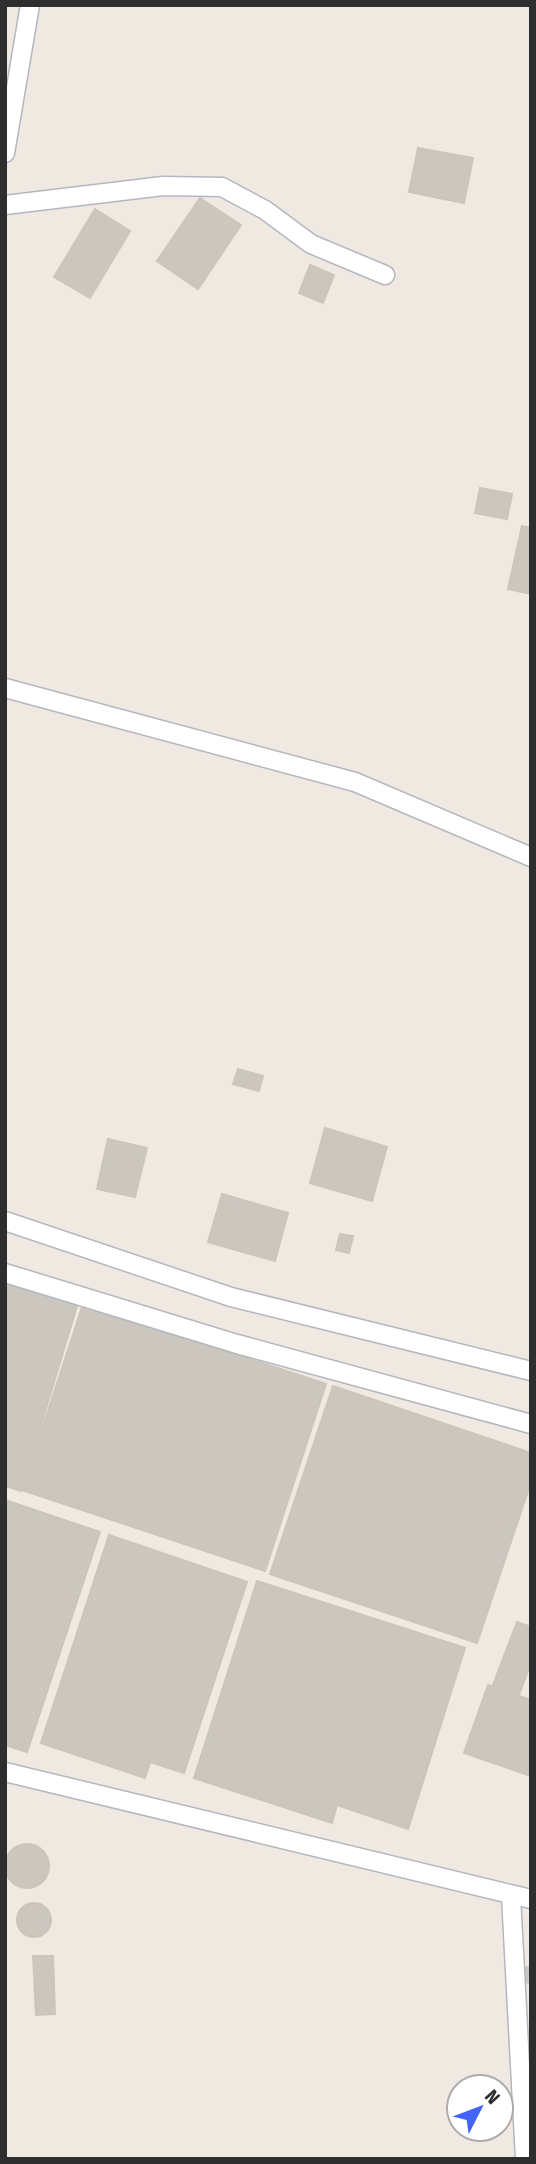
<svg xmlns="http://www.w3.org/2000/svg" width="536" height="2164" font-family="'Fira Sans Condensed',sans-serif">
<style>
.building{fill:#cbc7bf;stroke:#cbc5ba;stroke-width:2}
.lines{fill:none;stroke-linecap:round;stroke-linejoin:round}
.lane-casing{stroke:#b4b7c1;stroke-width:21}
.lane{stroke:#fff;stroke-width:18}
</style>
<rect width="100%" height="100%" fill="#efe9e1"/>
<!-- building -->
<path class="building" d="M 418,148 L 473,158 L 464,203 L 409,192 Z
M 200,198 L 241,225 L 198,289 L 157,261 Z
M 95,209 L 130,231 L 90,298 L 54,277 Z
M 310,265 L 334,275 L 323,303 L 299,293 Z
M 480,488 L 512,494 L 507,519 L 475,513 Z
M 522,526 L 531,528 L 531,594 L 508,589 Z
M 238,1069 L 263,1076 L 259,1091 L 233,1084 Z
M 325,1128 L 387,1147 L 372,1201 L 310,1183 Z
M 108,1139 L 147,1148 L 135,1197 L 97,1189 Z
M 222,1194 L 288,1213 L 275,1261 L 208,1242 Z
M 340,1234 L 353,1236 L 349,1253 L 336,1250 Z
M 5,1280 L 78,1303 L 21,1491 L 5,1486 Z
M 83,1304 L 326,1384 L 265,1571 L 22,1490 Z
M 333,1386 L 531,1453 L 531,1482 L 477,1643 L 270,1574 Z
M 5,1500 L 100,1532 L 27,1752 L 5,1745 Z
M 109,1535 L 247,1582 L 184,1773 L 150,1762 L 145,1778 L 41,1743 Z
M 257,1581 L 465,1648 L 408,1829 L 337,1805 L 332,1823 L 194,1778 Z
M 517,1622 L 531,1627 L 531,1669 L 529,1668 L 519,1695 L 493,1685 Z
M 488,1685 L 531,1700 L 531,1776 L 464,1753 Z
M5 1866a22 22 0 1 1 44 0a22 22 0 1 1-44 0Z
M17 1920a17 17 0 1 1 34 0a17 17 0 1 1-34 0Z
M 33,1956 L 53,1956 L 55,2014 L 36,2015 Z
M 530,1964 L 531,1964 L 531,1982 L 521,1983 L 520,1968 L 531,1967 Z"/>
<g class="lines">
<!-- lane casing -->
<g class="lane-casing">
<path id="lane" d="M 5,153 L 30,5
M 5,205 L 163,186 L 222,187 L 265,210 L 311,244 L 385,275
M 5,688 L 355,782 L 531,857
M 5,1221 L 231,1297 L 531,1371
M 5,1273 L 237,1344 L 531,1424
M 5,1772 L 531,1899
M 511,1896 L 525,2159"/>
</g>
<!-- lane -->
<use href="#lane" class="lane"/>
</g>
<!-- border -->
<rect width="536" height="2164" fill="none" stroke="#2e2e2e" stroke-width="14"/>
<!-- north arrow -->
<g transform="translate(480 2108) rotate(48)"><circle r="33" fill="#ffffff" stroke="#ababab" stroke-width="2"/>
<path d="M0-5L12 26L0 18L-12 26Z" fill="#4264fb"/>
<text y="-10" font-size="19" font-weight="bold" text-anchor="middle" fill="#2e2e2e">N</text>
</g>
</svg>
